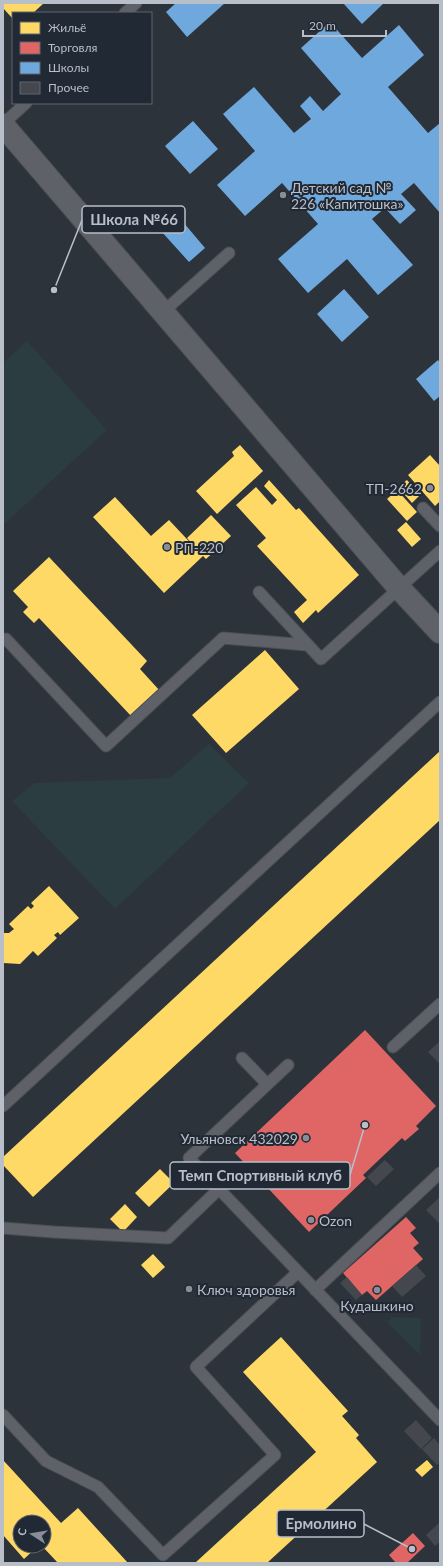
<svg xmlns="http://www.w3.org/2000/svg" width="443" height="1566" font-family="Lato,sans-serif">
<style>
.green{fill:#2b3d40}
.homes{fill:#ffd966}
.shops{fill:#e06666}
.schools{fill:#6fa8dc}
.building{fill:#44484e}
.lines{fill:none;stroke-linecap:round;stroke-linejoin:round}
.lane-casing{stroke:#4b4f54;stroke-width:13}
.street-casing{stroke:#4b4f54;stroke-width:24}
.lane{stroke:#5e6168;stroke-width:11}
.street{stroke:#5e6168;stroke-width:22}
.poi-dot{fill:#888e97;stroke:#212934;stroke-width:1.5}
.labels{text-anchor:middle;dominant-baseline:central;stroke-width:4;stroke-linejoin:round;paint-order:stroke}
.poi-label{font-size:14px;fill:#b9bfc9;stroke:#212934;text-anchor:start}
.leader{fill:none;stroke:#b9bfc9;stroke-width:1.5}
.callout-dot{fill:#b9bfc9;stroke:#212934;stroke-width:1.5}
.callout{fill:#212934;stroke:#b9bfc9;stroke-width:1.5}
.callout-label{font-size:15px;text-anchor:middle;font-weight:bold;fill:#b9bfc9}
</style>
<rect width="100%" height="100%" fill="#2d333a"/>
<!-- green -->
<path class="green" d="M 27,341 L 107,430 L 3,525 L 3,363 Z
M 209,744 L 249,783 L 115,909 L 12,801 L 35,783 L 170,778 Z
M 392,1317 L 421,1318 L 420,1355 L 387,1322 Z"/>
<!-- homes -->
<path class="homes" d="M 3,3 L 44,3 L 33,13 L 13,13 L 13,19 L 3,8 Z
M 240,445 L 263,471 L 217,514 L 196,491 L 234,456 L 232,452 Z
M 430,455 L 440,466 L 440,501 L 435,506 L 408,475 Z
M 269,480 L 296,510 L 299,508 L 359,575 L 318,613 L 316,610 L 303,623 L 294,612 L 307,600 L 257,546 L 266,538 L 236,505 L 256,487 L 272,505 L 277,500 L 264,486 Z
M 407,480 L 420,495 L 412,503 L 398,487 Z
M 397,490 L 417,512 L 407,521 L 387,499 Z
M 115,497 L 151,536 L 169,520 L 200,553 L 187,538 L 211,515 L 231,536 L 206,559 L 203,556 L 164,593 L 93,517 Z
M 406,522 L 421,539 L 412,547 L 397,530 Z
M 49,557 L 147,661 L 140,669 L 160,691 L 132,717 L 39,618 L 34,623 L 23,612 L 28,607 L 13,591 Z
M 265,650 L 299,689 L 226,753 L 192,715 Z
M 440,751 L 440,820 L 33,1197 L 3,1165 L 3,1157 Z
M 49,886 L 79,918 L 60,935 L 58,932 L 54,935 L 57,938 L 38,956 L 33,951 L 20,964 L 3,963 L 3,933 L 9,933 L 14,929 L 9,924 L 28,906 L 31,909 L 34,906 L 31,903 Z
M 160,1169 L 174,1183 L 149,1207 L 135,1193 Z
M 125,1204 L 137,1217 L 123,1232 L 110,1219 Z
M 153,1254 L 165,1267 L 153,1278 L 141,1265 Z
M 281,1337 L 348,1411 L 342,1416 L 359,1435 L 356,1438 L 377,1462 L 267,1563 L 195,1563 L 316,1452 L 243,1372 Z
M 3,1460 L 61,1523 L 78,1508 L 128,1563 L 58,1563 L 42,1546 L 44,1546 L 44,1522 L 20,1522 L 20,1546 L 38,1546 L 24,1559 L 3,1535 Z
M 427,1460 L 433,1467 L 422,1477 L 415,1470 Z"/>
<!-- shops -->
<path class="shops" d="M 365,1030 L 436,1106 L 416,1126 L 419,1129 L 405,1141 L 402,1138 L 363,1175 L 366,1178 L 309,1232 L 235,1153 Z
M 406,1217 L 416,1228 L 410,1233 L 419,1243 L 413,1248 L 423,1259 L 376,1300 L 367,1291 L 362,1295 L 343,1273 Z
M 413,1533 L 425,1546 L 407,1563 L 396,1563 L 389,1555 Z"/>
<!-- schools -->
<path class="schools" d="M 176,3 L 225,3 L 187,37 L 166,12 Z
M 343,3 L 384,3 L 362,24 Z
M 330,22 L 362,58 L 399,25 L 424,55 L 388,87 L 428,133 L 440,123 L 440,213 L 414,183 L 401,194 L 416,210 L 400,224 L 385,208 L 372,219 L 413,265 L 378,295 L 347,259 L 308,293 L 278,259 L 318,224 L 282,183 L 245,216 L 217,185 L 255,151 L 223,114 L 254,87 L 294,133 L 311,119 L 300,106 L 310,96 L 323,111 L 341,94 L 301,48 Z
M 193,121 L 218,149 L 190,174 L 165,146 Z
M 178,216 L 205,248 L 189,262 L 161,231 Z
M 344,289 L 369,317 L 342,342 L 317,314 Z
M 438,360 L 440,363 L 440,396 L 434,401 L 416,379 Z"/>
<!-- building -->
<path class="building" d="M 440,1041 L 440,1064 L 428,1052 Z
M 385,1160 L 394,1169 L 376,1186 L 367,1177 Z
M 440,1197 L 440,1224 L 426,1210 Z
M 416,1265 L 426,1276 L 402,1297 L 392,1286 Z
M 347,1277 L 362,1295 L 356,1300 L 340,1283 Z
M 416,1420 L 432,1438 L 421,1449 L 404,1431 Z
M 434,1438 L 440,1445 L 440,1462 L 437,1465 L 422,1449 Z
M 440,1522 L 440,1542 L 435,1546 L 426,1535 Z"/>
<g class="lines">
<!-- lane casing -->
<g class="lane-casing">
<path id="lane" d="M 125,13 L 136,3
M 3,124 L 26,103
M 163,312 L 229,253
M 423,508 L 440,526
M 259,592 L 321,659 L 440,551
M 6,639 L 106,746 L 223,638 L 307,645
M 393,1047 L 440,1004
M 242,1058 L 267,1084
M 3,1106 L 440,702
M 219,1189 L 189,1158 L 288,1065
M 3,1228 L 54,1232 L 168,1238 L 219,1189 L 440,1420
M 315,1290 L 440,1173
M 3,1415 L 46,1461 L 98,1487 L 163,1555 L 275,1455 L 196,1367 L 298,1272"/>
</g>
<!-- street casing -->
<g class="street-casing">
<path id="street" d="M 3,125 L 399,588 L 440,632"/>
</g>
<!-- lane -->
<use href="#lane" class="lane"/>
<!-- street -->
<use href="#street" class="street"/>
</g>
<!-- markers -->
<g class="poi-dot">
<circle cx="283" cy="195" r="4"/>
<circle cx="430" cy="488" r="4"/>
<circle cx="167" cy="547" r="4"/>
<circle cx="306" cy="1138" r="4"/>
<circle cx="311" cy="1220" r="4"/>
<circle cx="189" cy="1289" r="4"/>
<circle cx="377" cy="1290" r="4"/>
</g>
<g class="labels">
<!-- poi labels -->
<g class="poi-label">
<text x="291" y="187">Детский сад №<tspan x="291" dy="16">226 «Капитошка»</tspan></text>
<text x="422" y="488" text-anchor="end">ТП-2662</text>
<text x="175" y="547">РП-220</text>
<text x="298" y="1138" text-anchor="end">Ульяновск 432029</text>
<text x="319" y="1220">Ozon</text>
<text x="197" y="1289">Ключ здоровья</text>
<text x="377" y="1305" text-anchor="middle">Кудашкино</text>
</g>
</g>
<!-- callouts -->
<path class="leader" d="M54 290L82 220M365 1125L350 1175M412 1549L364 1524"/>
<g class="callout-dot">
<circle cx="54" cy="290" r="4"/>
<circle cx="365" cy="1125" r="4"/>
<circle cx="412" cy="1549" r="4"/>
</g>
<g class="callout">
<rect x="82" y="206" width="103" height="27" rx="4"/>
<rect x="170" y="1162" width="180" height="27" rx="4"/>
<rect x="277" y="1510" width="87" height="27" rx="4"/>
</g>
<g class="callout-label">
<text x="134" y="225">Школа №66</text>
<text x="260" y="1181">Темп Спортивный клуб</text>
<text x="321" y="1529">Ермолино</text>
</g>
<!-- border -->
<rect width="443" height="1566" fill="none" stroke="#b9bfc9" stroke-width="8"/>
<!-- legend -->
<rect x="12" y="12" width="140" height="92" fill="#212934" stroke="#5e6570"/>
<rect x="20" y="22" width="20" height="12" fill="#ffd966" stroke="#5e6570"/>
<text x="48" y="32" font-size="12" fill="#b9bfc9">Жильё</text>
<rect x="20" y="42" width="20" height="12" fill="#e06666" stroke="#5e6570"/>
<text x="48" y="52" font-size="12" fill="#b9bfc9">Торговля</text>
<rect x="20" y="62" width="20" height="12" fill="#6fa8dc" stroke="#5e6570"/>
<text x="48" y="72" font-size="12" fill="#b9bfc9">Школы</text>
<rect x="20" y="82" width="20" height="12" fill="#44484e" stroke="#5e6570"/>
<text x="48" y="92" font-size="12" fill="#b9bfc9">Прочее</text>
<!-- north arrow -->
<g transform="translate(32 1534) rotate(282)"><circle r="19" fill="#212934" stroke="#5e6570"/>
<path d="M0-3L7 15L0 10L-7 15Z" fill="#888e97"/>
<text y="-6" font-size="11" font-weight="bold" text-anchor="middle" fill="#b9bfc9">С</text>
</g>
<!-- scale -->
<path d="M303 30v6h83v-6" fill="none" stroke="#b9bfc9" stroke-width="2"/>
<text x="309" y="30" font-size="12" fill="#b9bfc9" stroke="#212934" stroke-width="3" paint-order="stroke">20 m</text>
</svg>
